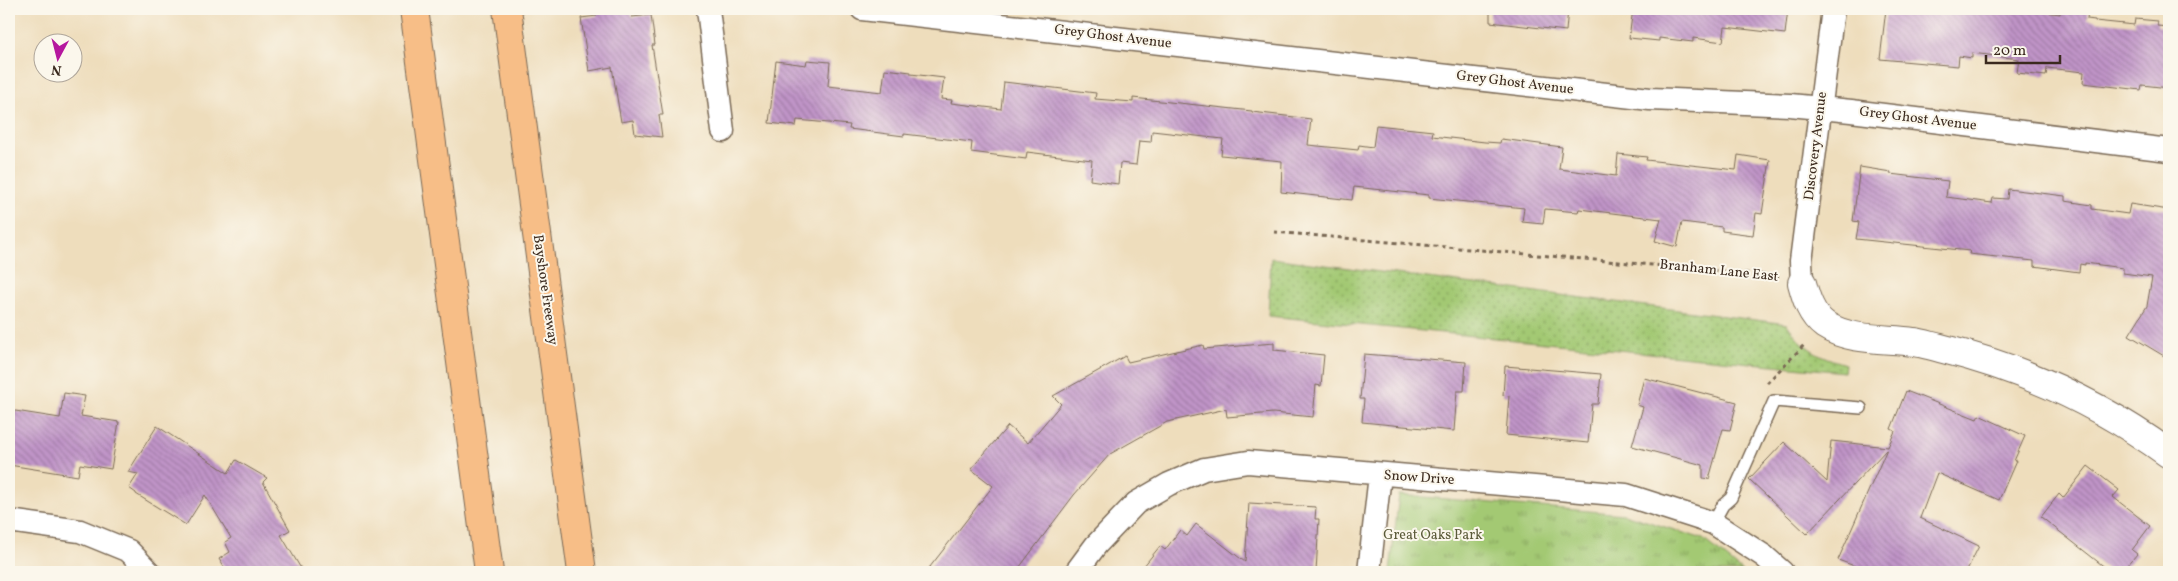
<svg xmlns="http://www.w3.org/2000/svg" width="2178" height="581" font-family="Vollkorn,serif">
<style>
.grass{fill:url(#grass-dots);stroke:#6f7a48}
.park{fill:url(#park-tufts);stroke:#6f7a48}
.building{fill:url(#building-back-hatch)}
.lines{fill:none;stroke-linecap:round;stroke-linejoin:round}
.service-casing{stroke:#7a6955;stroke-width:14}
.minor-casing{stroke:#7a6955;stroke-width:25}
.tertiary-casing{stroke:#7a6955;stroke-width:30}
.motorway-casing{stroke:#7a6955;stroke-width:30}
.path{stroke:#7a6955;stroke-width:3;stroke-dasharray:4 4;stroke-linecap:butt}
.service{stroke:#fff;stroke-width:11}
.minor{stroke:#fff;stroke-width:22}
.tertiary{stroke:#fff;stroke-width:28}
.motorway{stroke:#f7be87;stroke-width:28}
.labels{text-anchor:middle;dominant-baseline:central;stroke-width:4;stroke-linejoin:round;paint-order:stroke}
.street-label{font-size:14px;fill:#3b2a1e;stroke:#fbf7ec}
.park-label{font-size:14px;fill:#5a5a38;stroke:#fbf7ec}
</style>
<defs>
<pattern id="grass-dots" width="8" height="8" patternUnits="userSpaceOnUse" patternTransform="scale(1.25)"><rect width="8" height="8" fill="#a3c973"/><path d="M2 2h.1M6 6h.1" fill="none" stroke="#86a35e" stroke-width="1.8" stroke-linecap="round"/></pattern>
<pattern id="park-tufts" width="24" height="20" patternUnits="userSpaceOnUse" patternTransform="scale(1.25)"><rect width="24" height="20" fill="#a3c973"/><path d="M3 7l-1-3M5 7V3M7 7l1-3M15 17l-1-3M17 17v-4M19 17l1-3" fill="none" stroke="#86a35e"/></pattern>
<pattern id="building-back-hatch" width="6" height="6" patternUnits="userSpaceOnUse" patternTransform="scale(1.25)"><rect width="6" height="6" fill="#c094c8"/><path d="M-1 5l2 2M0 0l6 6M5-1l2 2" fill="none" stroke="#9d79a2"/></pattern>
</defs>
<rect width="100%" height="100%" fill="#fbf7ec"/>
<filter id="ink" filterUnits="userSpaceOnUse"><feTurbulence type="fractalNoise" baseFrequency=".02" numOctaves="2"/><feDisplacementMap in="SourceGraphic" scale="10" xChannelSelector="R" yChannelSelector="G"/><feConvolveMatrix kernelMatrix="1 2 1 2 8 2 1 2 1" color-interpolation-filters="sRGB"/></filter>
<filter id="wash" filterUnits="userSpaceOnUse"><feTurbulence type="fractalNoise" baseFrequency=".0096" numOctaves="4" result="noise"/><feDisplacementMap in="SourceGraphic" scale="20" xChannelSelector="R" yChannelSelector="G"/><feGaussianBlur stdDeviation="1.12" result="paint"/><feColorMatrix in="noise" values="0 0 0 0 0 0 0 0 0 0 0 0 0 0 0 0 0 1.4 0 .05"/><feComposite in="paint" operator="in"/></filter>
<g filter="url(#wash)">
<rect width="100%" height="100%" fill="#eeddbc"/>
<!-- grass -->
<path class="grass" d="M 1271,258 L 1787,324 C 1803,348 1818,356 1845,364 L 1844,372 L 1268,316 Z"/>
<!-- park -->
<path class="park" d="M 1399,495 L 1624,514 L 1703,539 L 1743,572 L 1390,572 Z"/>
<g id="blocks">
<!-- building -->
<path class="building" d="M 596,9 L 630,9 L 632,17 L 651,15 L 655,45 L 652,45 L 663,115 L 659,115 L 662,137 L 635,134 L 633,120 L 621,122 L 612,67 L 589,71 L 581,18 L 597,16 Z
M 1490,9 L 1568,9 L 1566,31 L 1490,22 Z
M 1633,9 L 1788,9 L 1785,34 L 1725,27 L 1723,42 L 1693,38 L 1693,42 L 1659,38 L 1659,41 L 1629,38 Z
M 1886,9 L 2023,9 L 2060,14 L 2060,9 L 2088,9 L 2087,19 L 2095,20 L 2095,21 L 2134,25 L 2135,19 L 2158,21 L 2157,26 L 2169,27 L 2169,88 L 2142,85 L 2141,90 L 2083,83 L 2084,72 L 2047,68 L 2046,76 L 2017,73 L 2019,59 L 1972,53 L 1972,58 L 1959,56 L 1958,66 L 1880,59 Z
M 807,60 L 830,62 L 828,86 L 882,92 L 885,69 L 911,72 L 911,74 L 944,78 L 941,99 L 952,100 L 951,103 L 1001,109 L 1004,82 L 1096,93 L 1095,99 L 1133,102 L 1133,98 L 1252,111 L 1252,112 L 1311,119 L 1308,145 L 1358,150 L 1359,145 L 1373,147 L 1376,125 L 1433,131 L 1432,136 L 1485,142 L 1500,143 L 1501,139 L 1562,147 L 1559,169 L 1616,176 L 1618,154 L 1647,157 L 1646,160 L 1736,170 L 1738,155 L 1770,160 L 1762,214 L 1756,213 L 1753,235 L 1722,231 L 1722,227 L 1682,222 L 1677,247 L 1655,241 L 1661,219 L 1579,209 L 1578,212 L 1545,209 L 1543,224 L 1522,222 L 1524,208 L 1429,198 L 1429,195 L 1354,187 L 1352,200 L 1281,192 L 1282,161 L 1221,155 L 1223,139 L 1152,131 L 1151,142 L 1139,141 L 1136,165 L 1120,163 L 1118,184 L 1090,180 L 1092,160 L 1027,152 L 1026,159 L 971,152 L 972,142 L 904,134 L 904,136 L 849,129 L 850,125 L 797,120 L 796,126 L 769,123 L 776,61 L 806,65 Z
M 1860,167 L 1891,172 L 1890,174 L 1948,181 L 1946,197 L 1992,203 L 1993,198 L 2007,199 L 2008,189 L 2065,196 L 2065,201 L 2092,205 L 2092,209 L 2128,214 L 2130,204 L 2169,210 L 2169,359 L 2129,335 L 2147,306 L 2152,277 L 2123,273 L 2123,268 L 2085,263 L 2085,265 L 2080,264 L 2079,272 L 2034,266 L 2034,261 L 1969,254 L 1970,251 L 1856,239 L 1859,222 L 1853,221 Z
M 1274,343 L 1274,350 L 1324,355 L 1321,386 L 1316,385 L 1313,417 L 1273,413 L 1227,417 L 1226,409 L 1167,422 L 1110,454 L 1074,495 L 1016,572 L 926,572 L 993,486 L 971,469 L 1008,426 L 1028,443 L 1061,404 L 1053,396 L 1125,356 L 1128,362 L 1203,345 L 1204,349 Z
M 1364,354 L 1466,362 L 1464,391 L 1457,391 L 1454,431 L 1362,422 L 1364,399 L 1360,399 Z
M 1505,366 L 1601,374 L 1598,404 L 1592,404 L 1588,443 L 1506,435 L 1509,396 L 1503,395 Z
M 1644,378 L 1737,402 L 1730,430 L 1723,429 L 1709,479 L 1703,478 L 1703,465 L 1632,446 L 1643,407 L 1637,405 Z
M 1906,391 L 1977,419 L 1979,415 L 2025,436 L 2014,461 L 2016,461 L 1999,500 L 1937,473 L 1920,518 L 1979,546 L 1966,572 L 1871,572 L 1838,560 L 1887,449 L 1807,534 L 1749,479 L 1784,442 L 1827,482 L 1831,441 L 1888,447 L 1895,431 L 1891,429 Z
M 64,393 L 85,396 L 81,416 L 119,422 L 111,469 L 80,464 L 78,476 L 9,465 L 9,410 L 60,418 Z
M 157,426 L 228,473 L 236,460 L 267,478 L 263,482 L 290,530 L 281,535 L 303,572 L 227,572 L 219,559 L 230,552 L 225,542 L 231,538 L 205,495 L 186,525 L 136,494 L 136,493 L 129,488 L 138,474 L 128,472 Z
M 2088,466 L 2119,490 L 2113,497 L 2150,526 L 2132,550 L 2137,554 L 2122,572 L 2111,572 L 2041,517 L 2059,494 L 2063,498 Z
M 1249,503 L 1316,507 L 1315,519 L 1319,519 L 1316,572 L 1139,572 L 1160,546 L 1165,550 L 1180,530 L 1187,536 L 1196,524 L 1245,562 Z"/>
</g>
</g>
<g filter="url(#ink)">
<use href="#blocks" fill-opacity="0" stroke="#7a6955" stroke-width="1"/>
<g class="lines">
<!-- service casing -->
<g class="service-casing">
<path id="service" d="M 1713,523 L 1723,505 L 1731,498 L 1774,401 L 1861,408"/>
</g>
<!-- minor casing -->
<g class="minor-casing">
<path id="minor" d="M 708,9 L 723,131
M 862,9 L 1650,99 L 1790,105 L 1851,111 L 2169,150
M 1802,283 L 1801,261 L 1833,9
M 9,521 L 80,531 L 129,551 L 149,572
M 1076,572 L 1096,545 L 1136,503 L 1169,484 L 1204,469 L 1248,462 L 1626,495 L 1713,523 L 1764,556 L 1782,572
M 1369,572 L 1380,475"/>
</g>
<!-- tertiary casing -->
<g class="tertiary-casing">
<path id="tertiary" d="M 1802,283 C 1806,298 1811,315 1825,325 C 1849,341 1886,338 1914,342 C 1923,343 1931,346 1940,348 C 2022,368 2101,404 2169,454"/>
</g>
<!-- motorway casing -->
<g class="motorway-casing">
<path id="motorway" d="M 414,9 L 489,572
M 507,9 L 582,572"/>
</g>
<!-- path -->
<path class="path" d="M 1274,232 L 1779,276
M 1767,383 L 1806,343"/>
<!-- service -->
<use href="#service" class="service"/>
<!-- minor -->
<use href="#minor" class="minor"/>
<!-- tertiary -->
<use href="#tertiary" class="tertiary"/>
<!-- motorway -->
<use href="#motorway" class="motorway"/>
</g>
</g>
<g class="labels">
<!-- street labels -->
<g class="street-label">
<text transform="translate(1113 37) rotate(7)">Grey Ghost Avenue</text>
<text transform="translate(1515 83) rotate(7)">Grey Ghost Avenue</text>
<text transform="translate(1918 119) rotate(7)">Grey Ghost Avenue</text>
<text transform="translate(1816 146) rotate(-83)">Discovery Avenue</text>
<text transform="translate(1719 271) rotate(6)">Branham Lane East</text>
<text transform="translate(545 290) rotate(82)">Bayshore Freeway</text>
<text transform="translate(1419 478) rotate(4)">Snow Drive</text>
</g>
<!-- park labels -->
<g class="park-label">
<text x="1433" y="535">Great Oaks Park</text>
</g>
</g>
<!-- margin -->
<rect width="2178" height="581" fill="none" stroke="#fbf7ec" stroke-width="30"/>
<!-- north arrow -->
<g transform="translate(58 58) rotate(187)"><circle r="24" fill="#fbf7ec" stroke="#aea59a"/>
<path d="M0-4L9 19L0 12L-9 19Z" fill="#b5179e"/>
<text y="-8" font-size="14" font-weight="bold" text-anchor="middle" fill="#3b2a1e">N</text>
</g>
<!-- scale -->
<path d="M1986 55v8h74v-8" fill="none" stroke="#3b2a1e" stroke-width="2.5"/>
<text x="1993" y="55" font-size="15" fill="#3b2a1e" stroke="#fbf7ec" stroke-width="4" paint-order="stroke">20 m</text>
</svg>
